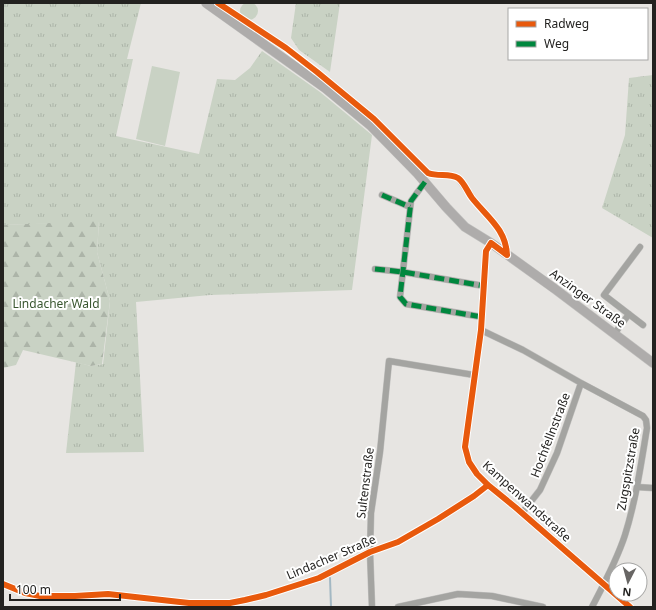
<svg xmlns="http://www.w3.org/2000/svg" width="656" height="610" font-family="'Noto Sans',sans-serif">
<style>
.grass{fill:url(#grass-tufts)}
.forest{fill:url(#forest-firs)}
.pitch{fill:#c9d2c4}
.lines{fill:none;stroke-linecap:round;stroke-linejoin:round}
.stream{stroke:#a3b8c3;stroke-width:2}
.street-casing{stroke:#c3c2c0;stroke-width:7}
.secondary-casing{stroke:#c3c2c0;stroke-width:10}
.street{stroke:#a4a4a1;stroke-width:6}
.secondary{stroke:#aeacab;stroke-width:9}
.quiet{stroke:#00873e;stroke-width:5;stroke-dasharray:10 5;stroke-linecap:butt}
.cycleway-casing{stroke:#fff;stroke-width:8}
.cycleway{stroke:#e8590c;stroke-width:6}
.labels{text-anchor:middle;dominant-baseline:central;stroke-width:4;stroke-linejoin:round;paint-order:stroke}
.street-label{font-size:12px;fill:#232220;stroke:#fff}
.park-label{font-size:12px;fill:#39562f;stroke:#fff}
</style>
<defs>
<pattern id="grass-tufts" width="24" height="20" patternUnits="userSpaceOnUse"><rect width="24" height="20" fill="#c9d2c4"/><path d="M3 7l-1-3M5 7V3M7 7l1-3M15 17l-1-3M17 17v-4M19 17l1-3" fill="none" stroke="#acb4a8"/></pattern>
<pattern id="forest-firs" width="22" height="20" patternUnits="userSpaceOnUse"><rect width="22" height="20" fill="#c9d2c4"/><path d="M5 1l3.5 6h-7zM16 11l3.5 6h-7z" fill="#acb4a8"/></pattern>
</defs>
<rect width="100%" height="100%" fill="#e7e5e2"/>
<!-- grass -->
<path class="grass" d="M 3,3 L 141,3 L 127,59 L 133,59 L 116,136 L 199,154 L 217,79 L 235,80 L 250,68 L 262,51 L 320,92 L 372,135 L 352,290 L 210,295 L 136,302 L 144,452 L 66,453 L 76,362 L 91,366 L 103,364 L 110,301 L 97,252 L 99,222 L 3,225 Z
M 296,3 L 340,3 L 330,72 L 299,50 L 291,38 Z
M 653,75 L 653,238 L 602,208 L 625,135 L 629,78 Z"/>
<!-- forest -->
<path class="forest" d="M 99,221 L 97,252 L 110,301 L 102,364 L 91,366 L 23,350 L 16,365 L 3,368 L 3,225 Z"/>
<!-- pitch -->
<path class="pitch" d="M240 11a9 9 0 1 1 18 0a9 9 0 1 1-18 0Z
M 152,66 L 180,72 L 165,146 L 136,139 Z"/>
<g class="lines">
<!-- stream -->
<path class="stream" d="M 330,578 L 331,607"/>
<!-- street casing -->
<g class="street-casing">
<path id="street" d="M 459,179 C 466,189 472,198 480,207 C 493,222 506,232 507,255
M 425,182 L 411,201 L 400,297 L 406,304 L 482,317
M 382,195 L 410,207
M 491,243 L 486,251 L 481,330 L 465,447 L 469,462 L 477,474 L 488,485 L 515,507 L 630,607
M 640,247 L 604,295 L 643,325
M 375,269 L 403,272 L 484,286
M 481,330 L 523,350 L 581,383 L 643,416 L 646,420 L 647,428 C 641,464 636,500 625,535 C 617,560 604,584 592,607
M 615,333 L 629,314
M 637,487 L 653,488
M 522,513 L 540,490 L 557,453 L 581,383
M 3,584 L 25,593 L 40,596 L 75,596 L 108,594 L 189,603 L 230,603 L 245,600 L 266,595 L 319,578 L 370,552 L 398,542 L 438,519 L 474,496 L 488,485
M 372,607 L 370,552 L 371,513 L 380,452 L 389,361 L 474,375
M 398,607 L 458,594 L 492,596 L 543,607"/>
</g>
<!-- secondary casing -->
<g class="secondary-casing">
<path id="secondary" d="M 206,3 L 325,88 L 371,126 L 417,173 L 446,207 L 465,227 L 491,243 L 555,289 L 653,363"/>
</g>
<!-- street -->
<use href="#street" class="street"/>
<!-- secondary -->
<use href="#secondary" class="secondary"/>
<!-- quiet -->
<path class="quiet" d="M 425,182 L 411,201 L 400,297 L 406,304 L 482,317
M 382,195 L 410,207
M 375,269 L 403,272 L 484,286"/>
<!-- cycleway casing -->
<g class="cycleway-casing">
<path id="cycleway" d="M 218,3 L 286,48 L 317,72 L 374,119 L 428,173 C 438,177 449,173 458,178 C 464,182 468,193 472,198 C 487,217 506,229 507,255
M 507,255 L 491,243 L 486,251 L 481,330 L 465,447 L 469,462 L 477,474 L 488,485 L 515,507 L 630,607
M 3,584 L 25,593 L 40,596 L 75,596 L 108,594 L 189,603 L 230,603 L 245,600 L 266,595 L 319,578 L 370,552 L 398,542 L 438,519 L 474,496 L 488,485"/>
</g>
<!-- cycleway -->
<use href="#cycleway" class="cycleway"/>
</g>
<g class="labels">
<!-- street labels -->
<g class="street-label">
<text transform="translate(588 298) rotate(36)">Anzinger Straße</text>
<text transform="translate(550 435) rotate(-69)">Hochfellnstraße</text>
<text transform="translate(628 469) rotate(-80)">Zugspitzstraße</text>
<text transform="translate(365 483) rotate(-83)">Sultenstraße</text>
<text transform="translate(527 501) rotate(42)">Kampenwandstraße</text>
<text transform="translate(331 557) rotate(-23)">Lindacher Straße</text>
</g>
<!-- park labels -->
<g class="park-label">
<text x="56" y="303">Lindacher Wald</text>
</g>
</g>
<!-- border -->
<rect width="656" height="610" fill="none" stroke="#232220" stroke-width="8"/>
<!-- legend -->
<rect x="508" y="8" width="140" height="52" fill="#ffffff" stroke="#a7a7a6"/>
<rect x="516" y="21" width="20" height="6" fill="#e8590c" stroke="#a7a7a6"/>
<text x="544" y="28" font-size="12" fill="#232220">Radweg</text>
<rect x="516" y="41" width="20" height="6" fill="#00873e" stroke="#a7a7a6"/>
<text x="544" y="48" font-size="12" fill="#232220">Weg</text>
<!-- north arrow -->
<g transform="translate(628 582) rotate(186)"><circle r="19" fill="#ffffff" stroke="#a7a7a6"/>
<path d="M0-3L7 15L0 10L-7 15Z" fill="#686664"/>
<text y="-6" font-size="11" font-weight="bold" text-anchor="middle" fill="#232220">N</text>
</g>
<!-- scale -->
<path d="M10 594v6h110v-6" fill="none" stroke="#232220" stroke-width="2"/>
<text x="16" y="594" font-size="12" fill="#232220" stroke="#ffffff" stroke-width="3" paint-order="stroke">100 m</text>
</svg>
